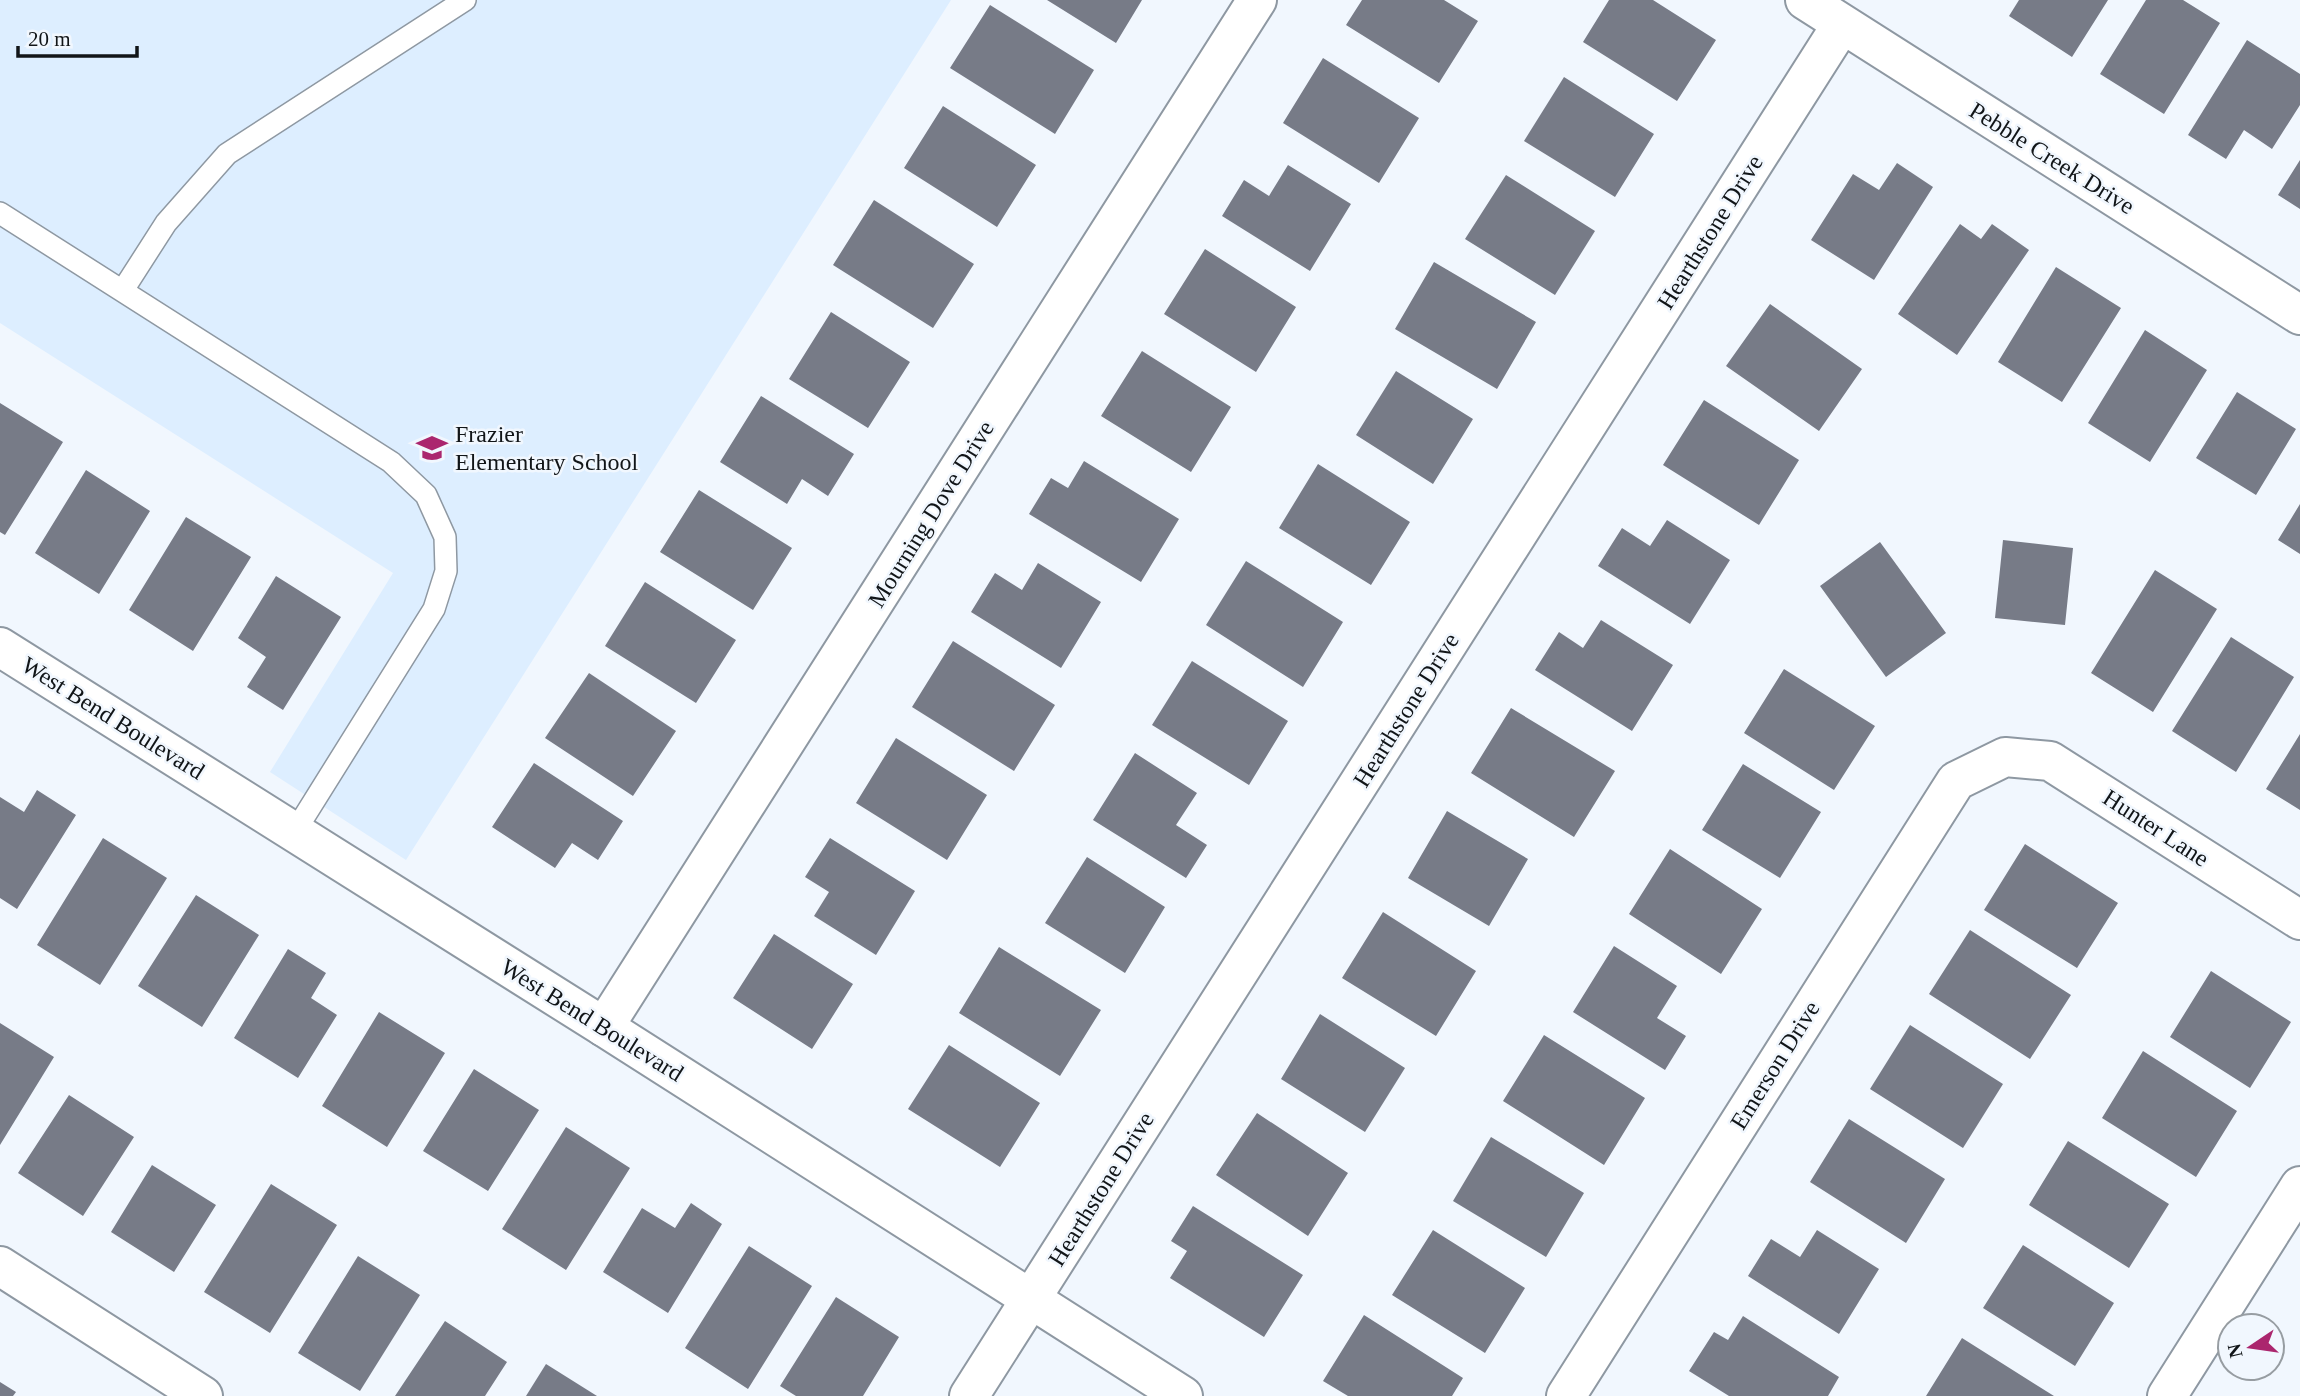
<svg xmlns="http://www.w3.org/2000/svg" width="2300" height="1396" font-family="Georgia,serif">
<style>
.built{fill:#def}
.building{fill:#777b87}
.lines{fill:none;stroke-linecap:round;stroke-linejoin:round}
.lane-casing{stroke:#8e98a2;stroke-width:24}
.street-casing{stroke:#8e98a2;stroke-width:42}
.secondary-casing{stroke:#8e98a2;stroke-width:42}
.lane{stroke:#fff;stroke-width:21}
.street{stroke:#fff;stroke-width:38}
.secondary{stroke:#fff;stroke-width:38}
.labels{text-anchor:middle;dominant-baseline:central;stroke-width:5;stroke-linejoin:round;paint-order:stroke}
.street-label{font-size:24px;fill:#111518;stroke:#f1f7fe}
.poi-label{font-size:24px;fill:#111518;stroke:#f1f7fe;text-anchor:start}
</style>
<rect width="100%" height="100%" fill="#f1f7fe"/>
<!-- built -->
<path class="built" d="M 0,0 L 951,0 L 406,860 L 270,772 L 393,573 L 0,323 Z"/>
<!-- building -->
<path class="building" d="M 1047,0 L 1142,0 L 1116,43 Z
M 1362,0 L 1444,0 L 1478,21 L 1439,83 L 1346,25 Z
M 1609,0 L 1653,0 L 1716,40 L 1677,101 L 1583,42 Z
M 2019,0 L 2108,0 L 2072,57 L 2009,16 Z
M 2146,0 L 2183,0 L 2220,23 L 2164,114 L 2100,74 Z
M 990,5 L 1094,70 L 1055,134 L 950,68 Z
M 2247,40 L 2300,74 L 2300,105 L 2272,149 L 2244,130 L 2226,159 L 2188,135 Z
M 1323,58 L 1419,118 L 1379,183 L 1283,123 Z
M 1564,77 L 1654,134 L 1615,197 L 1524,141 Z
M 943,106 L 1036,165 L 997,227 L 904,168 Z
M 2300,160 L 2300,209 L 2278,195 Z
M 1897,163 L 1933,187 L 1874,280 L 1811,240 L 1853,174 L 1879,190 Z
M 1288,165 L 1351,204 L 1310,271 L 1222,216 L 1244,180 L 1269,196 Z
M 1506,175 L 1595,231 L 1555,295 L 1465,239 Z
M 874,200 L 974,264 L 933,328 L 833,265 Z
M 1960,224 L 1981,239 L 1992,224 L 2029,250 L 1957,355 L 1898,314 Z
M 1205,249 L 1296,307 L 1256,372 L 1164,314 Z
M 1434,262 L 1536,322 L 1497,389 L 1395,329 Z
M 2056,267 L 2121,308 L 2062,402 L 1998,362 Z
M 1770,304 L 1862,369 L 1819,431 L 1726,366 Z
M 831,312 L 910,362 L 868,428 L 789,379 Z
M 2145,330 L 2207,370 L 2150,462 L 2088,423 Z
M 1142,351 L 1231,407 L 1191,472 L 1101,416 Z
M 1396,371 L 1473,419 L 1433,484 L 1356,435 Z
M 2237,392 L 2296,429 L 2256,495 L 2196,458 Z
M 761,396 L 854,454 L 828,496 L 802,479 L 787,504 L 720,462 Z
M 1704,400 L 1799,460 L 1759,525 L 1663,465 Z
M 0,403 L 63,442 L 5,535 L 0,532 Z
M 1084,461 L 1179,519 L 1141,582 L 1029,514 L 1051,478 L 1068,488 Z
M 1318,464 L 1410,522 L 1371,585 L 1279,528 Z
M 86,470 L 150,511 L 99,594 L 35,553 Z
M 699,490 L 792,548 L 753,610 L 660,552 Z
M 2300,504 L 2300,554 L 2278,540 Z
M 186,517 L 251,557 L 193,651 L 129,610 Z
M 1667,520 L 1730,560 L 1690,624 L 1598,566 L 1622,528 L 1650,546 Z
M 2003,540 L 2073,548 L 2065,625 L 1995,618 Z
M 1880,542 L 1946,633 L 1886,677 L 1820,586 Z
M 1246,561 L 1343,622 L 1303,687 L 1206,625 Z
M 1038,563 L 1101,602 L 1061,668 L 971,612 L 995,573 L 1022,590 Z
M 2155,570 L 2217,609 L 2153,712 L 2091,673 Z
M 276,576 L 341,617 L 283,710 L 247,687 L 266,657 L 238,638 Z
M 645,582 L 736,640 L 696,703 L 605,646 Z
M 1601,620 L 1673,665 L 1632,731 L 1535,670 L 1559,632 L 1583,648 Z
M 2231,637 L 2294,677 L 2236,772 L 2172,731 Z
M 953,641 L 1055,705 L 1014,771 L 912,707 Z
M 1192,661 L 1288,721 L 1249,785 L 1152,725 Z
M 1784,669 L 1875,726 L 1834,790 L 1744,733 Z
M 589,673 L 676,731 L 633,796 L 545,738 Z
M 1511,708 L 1615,771 L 1574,837 L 1471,773 Z
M 2300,734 L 2300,810 L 2266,789 Z
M 896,738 L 987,795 L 947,860 L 856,803 Z
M 1135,753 L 1197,793 L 1176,825 L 1207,845 L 1186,878 L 1093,820 Z
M 534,763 L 623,821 L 598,860 L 572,843 L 555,868 L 492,827 Z
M 1743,764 L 1821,812 L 1780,878 L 1702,830 Z
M 37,790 L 76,815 L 17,909 L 0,898 L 0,797 L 24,812 Z
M 1447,811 L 1528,859 L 1489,926 L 1408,878 Z
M 103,838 L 167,878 L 100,985 L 37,945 Z
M 830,838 L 915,891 L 876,955 L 814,916 L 829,892 L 805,877 Z
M 2025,844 L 2118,903 L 2077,968 L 1984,910 Z
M 1670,849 L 1762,909 L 1721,974 L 1629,914 Z
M 1087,857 L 1165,907 L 1125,973 L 1045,923 Z
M 196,895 L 259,935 L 202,1027 L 138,986 Z
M 1383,912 L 1476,971 L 1436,1036 L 1342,978 Z
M 1970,930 L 2071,995 L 2030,1059 L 1929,994 Z
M 774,934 L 853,984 L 812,1049 L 733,998 Z
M 1614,946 L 1677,986 L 1657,1018 L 1686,1036 L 1665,1070 L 1573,1012 Z
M 999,947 L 1101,1010 L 1060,1076 L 959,1013 Z
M 288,949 L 326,973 L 311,998 L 337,1015 L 298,1078 L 234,1038 Z
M 2211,971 L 2291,1022 L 2250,1088 L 2170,1037 Z
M 379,1012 L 445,1053 L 387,1147 L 322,1106 Z
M 1320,1014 L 1405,1068 L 1365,1132 L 1281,1079 Z
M 0,1023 L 54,1057 L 0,1145 Z
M 1910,1025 L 2003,1084 L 1963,1148 L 1870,1089 Z
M 1544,1035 L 1645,1098 L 1604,1165 L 1503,1101 Z
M 949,1045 L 1040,1103 L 1000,1167 L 908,1109 Z
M 2143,1051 L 2237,1111 L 2196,1177 L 2102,1118 Z
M 474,1069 L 539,1110 L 488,1191 L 423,1151 Z
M 69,1095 L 134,1137 L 83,1216 L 18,1173 Z
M 1257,1113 L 1348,1173 L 1308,1236 L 1216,1175 Z
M 1849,1119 L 1945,1179 L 1906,1243 L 1810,1182 Z
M 566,1127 L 630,1168 L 566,1270 L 502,1229 Z
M 1491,1137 L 1584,1193 L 1546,1257 L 1453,1201 Z
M 2068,1141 L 2169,1204 L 2129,1268 L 2029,1205 Z
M 152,1165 L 216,1205 L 174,1272 L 111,1232 Z
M 271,1184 L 337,1225 L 270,1333 L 204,1292 Z
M 691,1203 L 722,1224 L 668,1313 L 603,1272 L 642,1208 L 675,1228 Z
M 1193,1206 L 1303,1275 L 1264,1337 L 1170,1278 L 1187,1251 L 1171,1241 Z
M 1433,1230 L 1525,1288 L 1485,1353 L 1392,1295 Z
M 1817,1230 L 1879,1269 L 1839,1334 L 1748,1276 L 1771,1239 L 1800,1257 Z
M 2023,1245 L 2114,1303 L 2075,1366 L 1983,1308 Z
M 749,1246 L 812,1286 L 748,1389 L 685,1348 Z
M 358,1256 L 420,1295 L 360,1391 L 298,1353 Z
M 836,1297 L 899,1337 L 863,1396 L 796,1396 L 780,1386 Z
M 1364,1315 L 1463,1378 L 1452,1396 L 1348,1396 L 1323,1381 Z
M 1743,1316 L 1839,1377 L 1828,1396 L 1729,1396 L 1689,1371 L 1714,1332 L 1728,1340 Z
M 445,1321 L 507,1362 L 485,1396 L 395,1396 Z
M 1962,1338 L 2054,1396 L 1926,1396 Z
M 546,1364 L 597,1396 L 526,1396 Z
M 0,1382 L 16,1392 L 13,1396 L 0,1396 Z"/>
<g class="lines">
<!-- lane casing -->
<g class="lane-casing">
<path id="lane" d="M 0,213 L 391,462 L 426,495 L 445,537 L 446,571 L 434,609 L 294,833
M 123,290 L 166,223 L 227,154 L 465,0"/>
</g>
<!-- street casing -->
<g class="street-casing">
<path id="street" d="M 1805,0 L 2300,315
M 604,1027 L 1257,0
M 0,1266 L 203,1396
M 969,1396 L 1842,24
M 1566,1396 L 1956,781 L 2005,757 L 2050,761 L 2300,920
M 2167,1396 L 2300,1186"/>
</g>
<!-- secondary casing -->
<g class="secondary-casing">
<path id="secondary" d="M 0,647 L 604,1027 L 1183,1396"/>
</g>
<!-- lane -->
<use href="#lane" class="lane"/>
<!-- street -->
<use href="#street" class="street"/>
<!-- secondary -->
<use href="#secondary" class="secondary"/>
</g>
<!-- icons -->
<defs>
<g id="school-bare" transform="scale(2.415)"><path d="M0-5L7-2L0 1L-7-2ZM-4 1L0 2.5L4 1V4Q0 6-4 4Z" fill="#ab266e" stroke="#f1f7fe" stroke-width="2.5" paint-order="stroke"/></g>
</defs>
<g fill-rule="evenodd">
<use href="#school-bare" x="432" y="448"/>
</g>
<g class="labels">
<!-- street labels -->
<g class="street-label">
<text transform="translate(2052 158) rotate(32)">Pebble Creek Drive</text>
<text transform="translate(1710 232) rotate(-58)">Hearthstone Drive</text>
<text transform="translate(931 514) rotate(-58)">Mourning Dove Drive</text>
<text transform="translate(1406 710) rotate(-58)">Hearthstone Drive</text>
<text transform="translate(113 718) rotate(32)">West Bend Boulevard</text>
<text transform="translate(2156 828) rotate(33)">Hunter Lane</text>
<text transform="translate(592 1020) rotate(32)">West Bend Boulevard</text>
<text transform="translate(1775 1065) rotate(-58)">Emerson Drive</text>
<text transform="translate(1101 1189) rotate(-58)">Hearthstone Drive</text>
</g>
<!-- poi labels -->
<g class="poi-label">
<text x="455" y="434">Frazier<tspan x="455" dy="28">Elementary School</tspan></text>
</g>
</g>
<!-- north arrow -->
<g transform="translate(2251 1347) rotate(257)"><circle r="33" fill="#f1f7fe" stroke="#979da2" stroke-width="2"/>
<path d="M0-5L12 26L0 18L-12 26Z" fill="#ab266e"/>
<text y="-10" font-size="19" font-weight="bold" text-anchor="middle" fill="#111518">N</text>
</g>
<!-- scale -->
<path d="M18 46v10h119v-10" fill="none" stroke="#111518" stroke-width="3.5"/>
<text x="28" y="46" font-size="21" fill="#111518" stroke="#f1f7fe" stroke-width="5" paint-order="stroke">20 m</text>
</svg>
